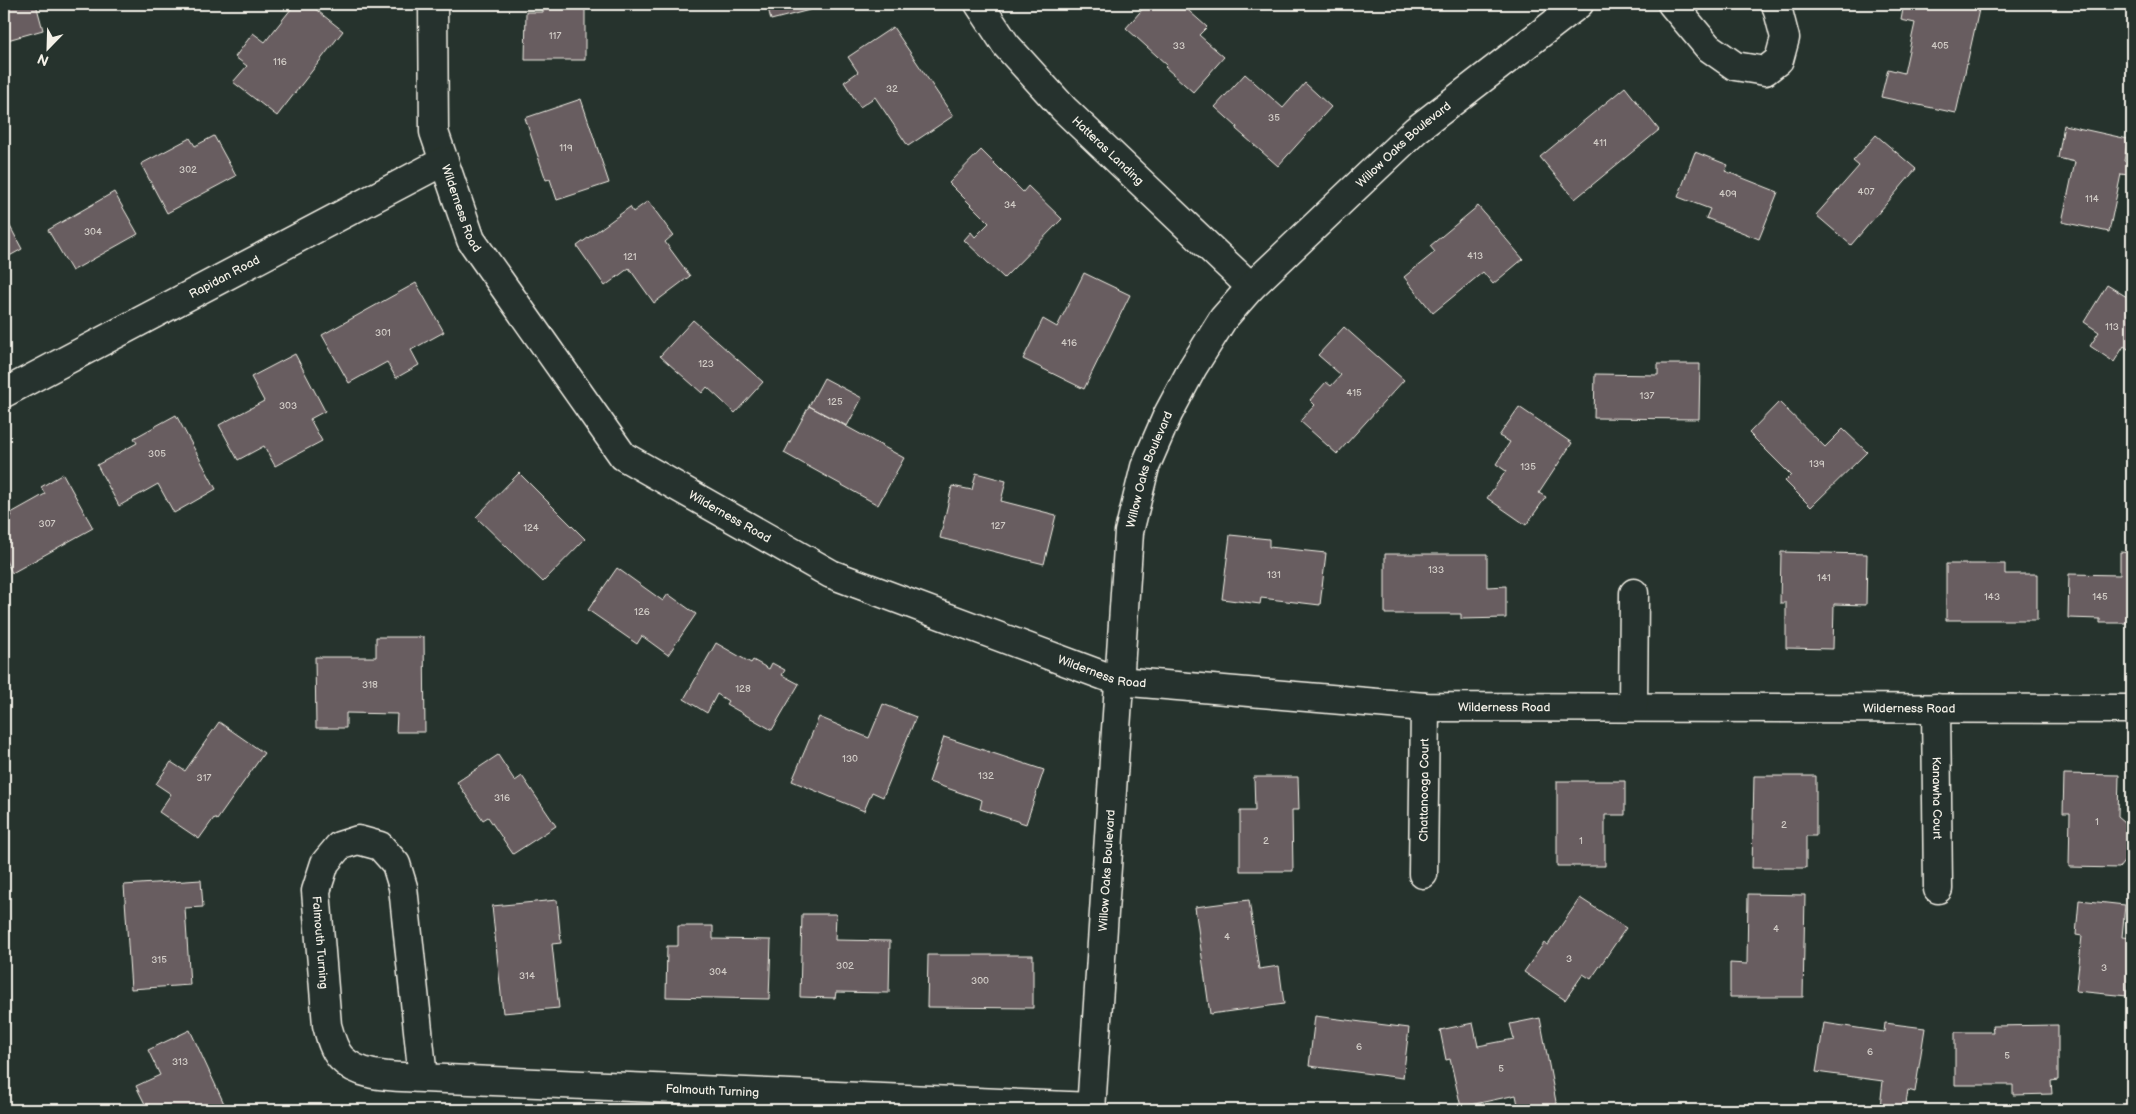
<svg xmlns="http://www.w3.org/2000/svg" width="2136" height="1114" font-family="'Balsamiq Sans',sans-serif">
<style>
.building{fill:#685d60;stroke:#f4f1e8}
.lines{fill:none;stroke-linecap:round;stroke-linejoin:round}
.minor-casing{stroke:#f4f1e8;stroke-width:31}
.minor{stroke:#26332d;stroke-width:28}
.labels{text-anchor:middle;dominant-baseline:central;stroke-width:4.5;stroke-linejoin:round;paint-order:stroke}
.number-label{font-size:10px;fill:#d1ccc6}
.street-label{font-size:12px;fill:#f4f1e8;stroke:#26332d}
</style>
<rect width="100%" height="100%" fill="#26332d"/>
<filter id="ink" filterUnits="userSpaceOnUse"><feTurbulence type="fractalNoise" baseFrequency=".02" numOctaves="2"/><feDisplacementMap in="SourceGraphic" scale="10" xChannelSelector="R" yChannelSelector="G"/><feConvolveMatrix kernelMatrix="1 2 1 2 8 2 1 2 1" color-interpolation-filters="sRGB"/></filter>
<g filter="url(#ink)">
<!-- building -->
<path class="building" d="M 4,4 L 36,4 L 43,30 L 4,41 Z
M 295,4 L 309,4 L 343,31 L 277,116 L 233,82 L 247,66 L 235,57 L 253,33 L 265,42 Z
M 543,4 L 585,4 L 585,60 L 525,60 L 526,12 L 543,12 Z
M 767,4 L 833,4 L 771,20 Z
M 1147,4 L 1181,4 L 1207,27 L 1199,35 L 1224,57 L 1193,92 L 1165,67 L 1167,65 L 1126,28 Z
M 1904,4 L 1980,5 L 1956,113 L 1881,97 L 1888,69 L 1904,73 L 1915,23 L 1901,20 Z
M 893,27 L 953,116 L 908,146 L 875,97 L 860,107 L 844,82 L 858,72 L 848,57 Z
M 1245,74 L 1283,108 L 1305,83 L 1331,107 L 1278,166 L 1236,129 L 1237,127 L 1215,107 Z
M 1625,87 L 1659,130 L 1575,199 L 1540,157 Z
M 581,99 L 609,183 L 557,200 L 550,179 L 546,180 L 525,118 Z
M 2064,125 L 2128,139 L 2124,161 L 2130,163 L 2128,175 L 2121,174 L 2109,232 L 2062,222 L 2075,162 L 2058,158 Z
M 1876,135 L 1916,169 L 1851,245 L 1816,215 L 1859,166 L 1853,161 Z
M 214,136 L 236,176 L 167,213 L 141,164 L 190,138 L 195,146 Z
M 981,150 L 1023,192 L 1028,186 L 1062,219 L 1004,278 L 964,240 L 971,232 L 975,237 L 989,223 L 949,183 Z
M 1695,152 L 1728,165 L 1725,171 L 1778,192 L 1759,239 L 1706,218 L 1710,209 L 1678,197 Z
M 114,192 L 138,234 L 72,271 L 48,230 Z
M 648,201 L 673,235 L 665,242 L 690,276 L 654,303 L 629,268 L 605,286 L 577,246 L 630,207 L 633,212 Z
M 1478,206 L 1523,259 L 1493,284 L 1483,272 L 1433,313 L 1404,277 L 1435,252 L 1430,246 Z
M 4,215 L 22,249 L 4,259 Z
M 1084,273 L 1130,295 L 1084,389 L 1023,359 L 1043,319 L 1057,327 Z
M 416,283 L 444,332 L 411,350 L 419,365 L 396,378 L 387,362 L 349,383 L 322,335 Z
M 2107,285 L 2127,297 L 2132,289 L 2132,352 L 2124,346 L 2114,362 L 2090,346 L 2099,332 L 2084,322 Z
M 693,320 L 763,382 L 735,413 L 707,387 L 702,393 L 660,356 Z
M 1344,327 L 1404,380 L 1337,454 L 1300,421 L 1315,405 L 1310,400 L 1326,382 L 1331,386 L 1341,375 L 1318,355 Z
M 295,354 L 325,411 L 310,419 L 322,441 L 275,466 L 264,446 L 238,460 L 219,425 L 264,401 L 251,377 Z
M 1658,364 L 1700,364 L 1699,419 L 1594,418 L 1595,374 L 1658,375 Z
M 824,378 L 862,398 L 847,426 L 809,406 Z
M 1779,402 L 1825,447 L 1843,429 L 1867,452 L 1811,507 L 1785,481 L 1791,475 L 1749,433 Z
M 809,406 L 904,458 L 878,505 L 784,453 Z
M 1519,407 L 1572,443 L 1539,493 L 1546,497 L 1526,525 L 1487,498 L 1506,471 L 1496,464 L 1510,442 L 1499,436 Z
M 176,415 L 216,489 L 174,513 L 158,484 L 119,506 L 97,465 L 137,443 L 134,438 Z
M 519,473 L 585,539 L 543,582 L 476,517 Z
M 976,473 L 1006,481 L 1001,501 L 1056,515 L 1044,564 L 940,538 L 952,486 L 972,490 Z
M 63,474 L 93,528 L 12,573 L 4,557 L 4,521 L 12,516 L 11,513 L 45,494 L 41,487 Z
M 1230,535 L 1269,539 L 1269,547 L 1326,553 L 1320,605 L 1261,598 L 1260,604 L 1222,599 Z
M 1781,552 L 1867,554 L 1866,605 L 1834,604 L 1833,649 L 1786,648 L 1786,603 L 1780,603 Z
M 2120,552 L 2132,553 L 2132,623 L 2100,623 L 2100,619 L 2068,618 L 2069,574 L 2120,575 Z
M 1385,554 L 1487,554 L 1487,587 L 1506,586 L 1506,618 L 1461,619 L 1461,614 L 1385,614 Z
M 1946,564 L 2005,564 L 2005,574 L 2037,574 L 2037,620 L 1946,620 Z
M 617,568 L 663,601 L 668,594 L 696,614 L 668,655 L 642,636 L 637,644 L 588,610 Z
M 376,637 L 424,637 L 425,732 L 396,732 L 397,714 L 346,713 L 346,728 L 316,728 L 315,657 L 376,657 Z
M 716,643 L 751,663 L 753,660 L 769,669 L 772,663 L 785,670 L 782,675 L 799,684 L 772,730 L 726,704 L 728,701 L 717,694 L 707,713 L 684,699 Z
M 883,704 L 916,717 L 883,797 L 872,792 L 864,811 L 792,781 L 819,717 L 869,738 Z
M 219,722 L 264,753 L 217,820 L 214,818 L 199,839 L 159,812 L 171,794 L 156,784 L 171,762 L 185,771 Z
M 944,737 L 1044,770 L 1026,824 L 980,809 L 982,800 L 929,782 Z
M 498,755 L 515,781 L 522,776 L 556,826 L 513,854 L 488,817 L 483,820 L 457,782 Z
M 2064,774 L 2119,775 L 2118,816 L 2132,828 L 2132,852 L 2119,868 L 2069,867 L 2070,813 L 2063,813 Z
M 1754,776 L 1816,776 L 1816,836 L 1806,836 L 1806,868 L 1752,868 Z
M 1254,777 L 1298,777 L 1299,810 L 1292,810 L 1293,871 L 1240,871 L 1240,811 L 1255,811 Z
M 1557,781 L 1625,781 L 1625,815 L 1605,815 L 1605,866 L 1557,866 Z
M 201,880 L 203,907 L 185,908 L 190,985 L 131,989 L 124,885 Z
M 1748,894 L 1805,895 L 1803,997 L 1730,997 L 1730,963 L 1747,964 Z
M 1580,898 L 1626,928 L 1591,979 L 1583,974 L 1565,1000 L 1524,972 L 1544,943 L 1548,945 Z
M 557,900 L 561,943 L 552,944 L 559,1008 L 503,1013 L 492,906 Z
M 1249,900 L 1259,969 L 1279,966 L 1284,1004 L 1210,1014 L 1195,907 Z
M 2079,900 L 2125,905 L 2122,937 L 2132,938 L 2127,996 L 2076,991 L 2082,936 L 2076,935 Z
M 802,914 L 836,914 L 835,940 L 890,941 L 889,993 L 836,992 L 835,998 L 800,997 Z
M 678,926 L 713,926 L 713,939 L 771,940 L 769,999 L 666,997 L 667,946 L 678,946 Z
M 928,955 L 1033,955 L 1033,1008 L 927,1007 Z
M 1315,1016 L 1409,1028 L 1403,1078 L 1309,1066 Z
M 1540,1018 L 1557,1107 L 1544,1110 L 1519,1110 L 1516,1095 L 1461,1107 L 1450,1059 L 1446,1060 L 1440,1030 L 1473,1023 L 1478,1046 L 1514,1039 L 1510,1024 Z
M 1824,1023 L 1884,1032 L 1885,1023 L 1925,1028 L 1915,1092 L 1908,1090 L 1905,1110 L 1880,1107 L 1883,1081 L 1816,1072 Z
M 2058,1025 L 2058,1080 L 2051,1081 L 2052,1094 L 2013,1095 L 2013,1085 L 1955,1085 L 1955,1032 L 1993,1032 L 1992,1026 Z
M 190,1030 L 227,1110 L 168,1110 L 166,1107 L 160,1110 L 148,1110 L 136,1086 L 160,1075 L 148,1050 Z"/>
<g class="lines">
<!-- minor casing -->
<g class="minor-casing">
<g id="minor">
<path id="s1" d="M 433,4 L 434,132 L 471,240 L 623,456 L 831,574 L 1118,681 L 1425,707 L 2132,709"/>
<path id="s2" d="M 979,4 L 1006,45 L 1064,109 L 1251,287"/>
<path d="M 1672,4 L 1708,47 L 1735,66 L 1765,71 L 1779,60 L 1785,38 L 1777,7 L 1775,4"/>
<path id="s3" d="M 4,393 L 444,161"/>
<path d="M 1633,707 L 1634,593"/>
<path id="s4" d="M 1936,708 L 1938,889"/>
<path id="s5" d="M 1423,874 L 1425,707"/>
<path id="s6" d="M 423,1078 L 403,887 L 396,864 L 380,846 L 358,840 L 339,846 L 325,863 L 316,891 L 327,1025 C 330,1036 333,1049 341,1058 C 361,1079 397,1076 423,1078 L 1092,1107"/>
<path id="s7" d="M 1091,1110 L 1129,532 L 1145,467 L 1168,414 L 1193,367 L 1223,319 L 1251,287 L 1416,130 L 1579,4"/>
</g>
</g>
<!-- minor -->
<use href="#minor" class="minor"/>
</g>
</g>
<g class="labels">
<!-- number labels -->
<g class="number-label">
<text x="555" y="36">117</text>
<text x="1179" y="46">33</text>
<text x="1940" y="46">405</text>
<text x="280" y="62">116</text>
<text x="892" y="89">32</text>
<text x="1274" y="118">35</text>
<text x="1600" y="143">411</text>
<text x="566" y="148">119</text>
<text x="188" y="170">302</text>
<text x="1866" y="192">407</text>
<text x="1728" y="194">409</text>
<text x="2092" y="199">114</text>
<text x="1010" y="205">34</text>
<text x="93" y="232">304</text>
<text x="1475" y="256">413</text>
<text x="630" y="257">121</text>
<text x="2112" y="327">113</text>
<text x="383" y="333">301</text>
<text x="1069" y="343">416</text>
<text x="706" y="364">123</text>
<text x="1354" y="393">415</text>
<text x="1647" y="396">137</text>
<text x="835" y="402">125</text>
<text x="288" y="406">303</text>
<text x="157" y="454">305</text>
<text x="1817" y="464">139</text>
<text x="1528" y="467">135</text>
<text x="47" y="524">307</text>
<text x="998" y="526">127</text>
<text x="531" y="528">124</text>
<text x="1436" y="570">133</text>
<text x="1274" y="575">131</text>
<text x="1824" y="578">141</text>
<text x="1992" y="597">143</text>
<text x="2100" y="597">145</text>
<text x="642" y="612">126</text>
<text x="370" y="685">318</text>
<text x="743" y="689">128</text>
<text x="850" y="759">130</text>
<text x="986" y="776">132</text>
<text x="204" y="778">317</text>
<text x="502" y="798">316</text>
<text x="2097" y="822">1</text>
<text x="1784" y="825">2</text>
<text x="1266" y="841">2</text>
<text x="1581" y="841">1</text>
<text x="1776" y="929">4</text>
<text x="1227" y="937">4</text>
<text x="1569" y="959">3</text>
<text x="159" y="960">315</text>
<text x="845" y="966">302</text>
<text x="2104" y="968">3</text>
<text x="718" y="972">304</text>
<text x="527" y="976">314</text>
<text x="980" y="981">300</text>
<text x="1359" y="1047">6</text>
<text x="1870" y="1052">6</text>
<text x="2007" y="1056">5</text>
<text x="180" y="1062">313</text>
<text x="1501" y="1069">5</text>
</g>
<!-- street labels -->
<g class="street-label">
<text stroke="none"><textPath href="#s7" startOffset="1065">Willow Oaks Boulevard</textPath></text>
<text stroke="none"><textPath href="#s2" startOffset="196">Hatteras Landing</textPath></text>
<text stroke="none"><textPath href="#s1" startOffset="209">Wilderness Road</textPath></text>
<text stroke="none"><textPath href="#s3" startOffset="249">Rapidan Road</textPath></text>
<text stroke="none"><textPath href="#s7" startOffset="645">Willow Oaks Boulevard</textPath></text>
<text stroke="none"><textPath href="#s1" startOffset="629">Wilderness Road</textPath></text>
<text stroke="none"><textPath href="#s1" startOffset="1034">Wilderness Road</textPath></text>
<text stroke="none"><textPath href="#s1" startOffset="1439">Wilderness Road</textPath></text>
<text stroke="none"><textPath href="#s1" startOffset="1844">Wilderness Road</textPath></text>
<text stroke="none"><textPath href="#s5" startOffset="84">Chattanooga Court</textPath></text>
<text stroke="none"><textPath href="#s4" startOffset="90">Kanawha Court</textPath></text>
<text stroke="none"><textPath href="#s7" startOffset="240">Willow Oaks Boulevard</textPath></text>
<text stroke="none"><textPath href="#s6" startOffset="386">Falmouth Turning</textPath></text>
<text stroke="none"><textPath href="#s6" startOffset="881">Falmouth Turning</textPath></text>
</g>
</g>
<!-- margin -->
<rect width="2136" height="1114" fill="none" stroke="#26332d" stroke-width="20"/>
<rect x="10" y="10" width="2116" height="1094" fill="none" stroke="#f4f1e8" stroke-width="2" filter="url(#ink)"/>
<!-- north arrow -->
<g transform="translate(48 48) rotate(203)" stroke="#26332d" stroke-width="4" paint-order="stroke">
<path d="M0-4L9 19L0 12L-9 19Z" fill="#f4f1e8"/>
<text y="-8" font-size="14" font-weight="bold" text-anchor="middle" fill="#f4f1e8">N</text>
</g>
</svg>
